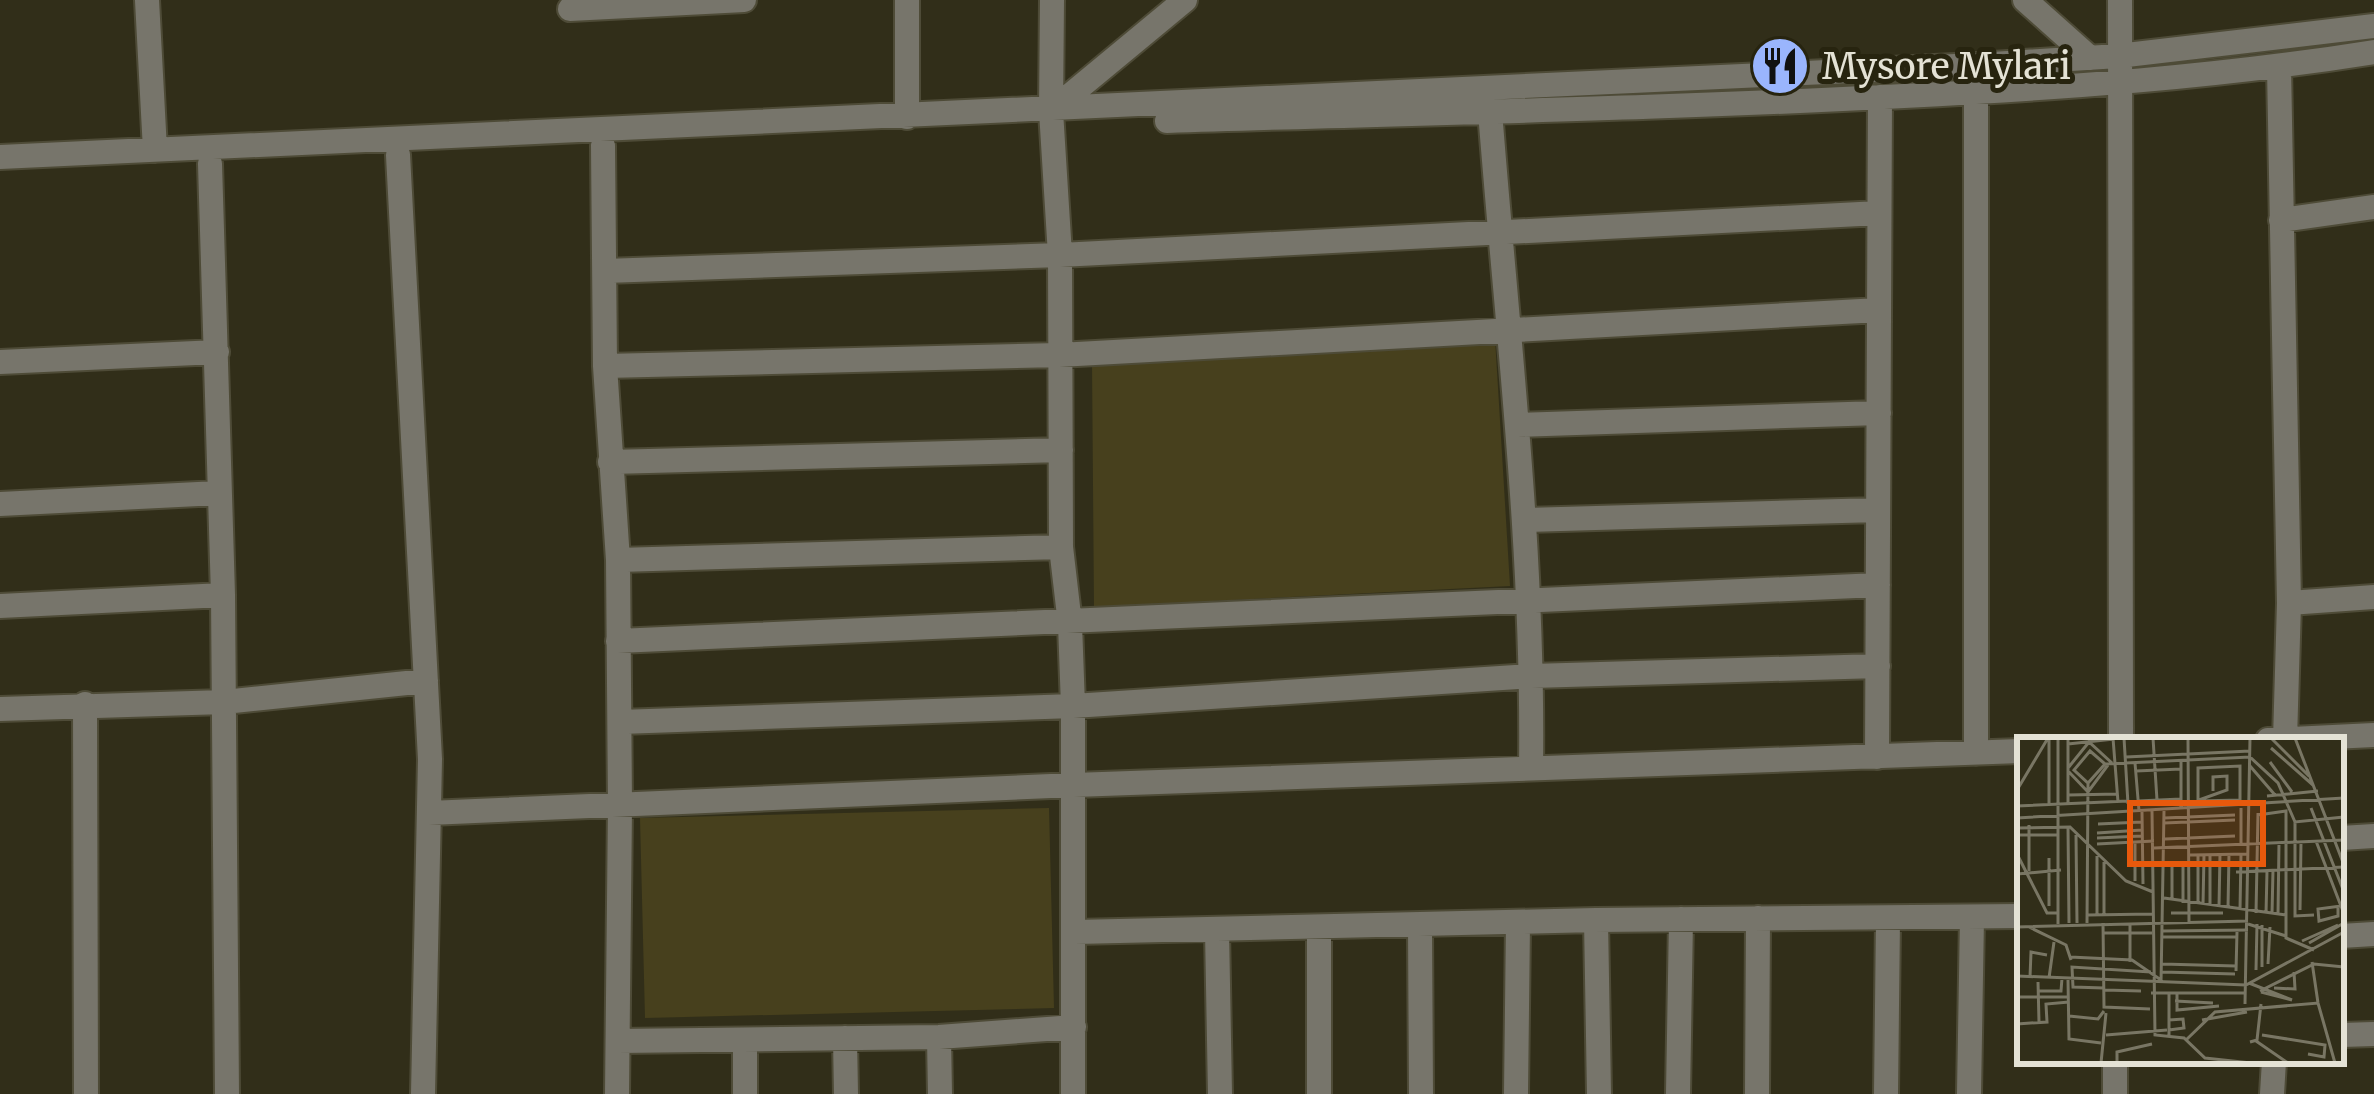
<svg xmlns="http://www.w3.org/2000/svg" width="2374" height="1094" font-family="Merriweather,serif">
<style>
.green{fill:#47401d}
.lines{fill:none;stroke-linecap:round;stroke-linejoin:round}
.minor-casing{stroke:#4e4b37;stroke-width:28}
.minor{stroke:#77756b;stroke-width:24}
.labels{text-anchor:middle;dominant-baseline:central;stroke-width:10;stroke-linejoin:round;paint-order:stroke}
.poi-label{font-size:36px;fill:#e4e2d5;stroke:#27240f;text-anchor:start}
.inset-road{fill:none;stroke:#797664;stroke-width:3}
.view{fill:#e8590c;fill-opacity:0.15;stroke:#e8590c;stroke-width:6}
.inset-edge{fill:none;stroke:#e4e2d5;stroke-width:6}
</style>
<rect width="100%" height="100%" fill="#312e19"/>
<!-- green -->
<path class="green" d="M 1495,338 L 1510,586 L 1094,607 L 1092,362 Z
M 1049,808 L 1054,1008 L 645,1018 L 640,818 Z"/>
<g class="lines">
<!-- minor casing -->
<g class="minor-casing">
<path id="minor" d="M 147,0 L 155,150
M 907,0 L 907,117
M 1052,0 L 1051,111 L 1060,255 L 1061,547 L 1070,624 L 1073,706 L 1073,1094
M 2025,0 L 2090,58
M 2120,0 L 2121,740
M 570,9 L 744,0
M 2279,67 L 2289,603 L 2285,740
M 1976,92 L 1976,753
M 1051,111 L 1185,0
M 1490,111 C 1507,330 1534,548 1531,768
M 1167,121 C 1413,113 1658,109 1904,96 C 2062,88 2218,77 2374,52
M 603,146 L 605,366 L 618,560 L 620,806 L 617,1094
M 398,155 L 430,759 L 423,1094
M 0,157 L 1977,65 L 2118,56 L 2374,26
M 210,164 L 223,595 L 227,1094
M 2281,220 L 2374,207
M 605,271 L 1060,255 L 1879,213
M 0,362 L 217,352
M 605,366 L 1059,355 L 1879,310
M 1517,425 L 1879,413
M 610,462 L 1061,450
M 0,504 L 218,493
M 1526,520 L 1878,510
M 618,560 L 1061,547
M 2289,603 L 2374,597
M 0,606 L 223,595
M 618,641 L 1878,585
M 85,704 L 86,1094
M 0,709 L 224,702 L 426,681
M 620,722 L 1073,706 L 1532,676 L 1878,666
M 2268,740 L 2374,735
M 1877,757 L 1880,97
M 429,813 L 1074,785 L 2020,751
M 2341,838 L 2374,836
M 1596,920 L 1599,1094
M 1420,927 L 1421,1094
M 1217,930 L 1220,1094
M 1075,932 L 1596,920 L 2020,916
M 2341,936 L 2374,934
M 2341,1035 L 2374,1034
M 939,1037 L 940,1094
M 845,1038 L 846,1094
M 745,1040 L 745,1094
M 618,1041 L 939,1037 L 1074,1027
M 2115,1061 L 2115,1094
M 1319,1094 L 1319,928
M 1516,1094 L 1518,923
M 1678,1094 L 1681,919
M 1757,1094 L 1758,918
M 1886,1094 L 1888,919
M 1969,1094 L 1972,917
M 2272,1094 L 2274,1061"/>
</g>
<!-- minor -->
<use href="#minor" class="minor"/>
</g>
<!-- icons -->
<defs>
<g id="restaurant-disc" transform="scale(3)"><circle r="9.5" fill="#9ab5fd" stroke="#27240f"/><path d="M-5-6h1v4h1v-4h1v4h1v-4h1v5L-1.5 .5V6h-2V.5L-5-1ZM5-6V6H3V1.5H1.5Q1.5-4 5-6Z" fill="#111"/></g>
</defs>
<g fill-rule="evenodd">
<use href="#restaurant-disc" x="1780" y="66"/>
</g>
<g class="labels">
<!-- poi labels -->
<g class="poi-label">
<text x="1822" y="66">Mysore Mylari</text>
</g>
</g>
<!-- overview -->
<g transform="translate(2017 737)">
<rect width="327" height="327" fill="#312e19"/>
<path class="inset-road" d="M 32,1 L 32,68M 41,1 L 41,187M 96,1 L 101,65M 107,1 L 111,67M 136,1 L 140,63M 171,1 L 172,185M 254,1 L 292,39M 278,1 L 327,128M 51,7 L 97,2M 254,11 L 296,48M 109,20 L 233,14M 253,25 L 275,55M 118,26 L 122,74M 88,27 L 71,46 L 57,33 L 73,14 L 88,27 L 233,20 L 261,46 L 278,85 L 327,80M 223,29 L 223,63 L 181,64 L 181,31 ZM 233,29 L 258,58M 51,31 L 72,5 L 95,26M 119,34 L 164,32M 52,35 L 71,55 L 91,28M 0,53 L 31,1M 51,58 L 101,57M 250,59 L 301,54M 182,63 L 210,53 L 210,39 L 196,40 L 196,54M 121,64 L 164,62M 51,67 L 51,1M 0,69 L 111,64M 224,71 L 224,108M 294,71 L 327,155M 164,72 L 164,24M 135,74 L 138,298 L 167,301 L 188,321 L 234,326M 125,75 L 126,147M 241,78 L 269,74 L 269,201 L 297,213M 0,81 L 327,61M 147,81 L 218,78M 278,85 L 278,179 L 297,178M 147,86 L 218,83M 81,87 L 125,85M 12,88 L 12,134M 51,90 L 52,186M 0,91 L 53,90 L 109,144 L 136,155M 80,96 L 125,93M 0,98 L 40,98M 59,98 L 60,186M 80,101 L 125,99M 148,102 L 218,99M 299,104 L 327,177M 118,105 L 118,144M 80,107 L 137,104M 137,111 L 327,103M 0,117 L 30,176 L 41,176M 173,118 L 232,117M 193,118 L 193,169M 32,121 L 32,169M 155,124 L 155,163M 166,124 L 166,166M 87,125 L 87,178M 219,135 L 327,130M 0,137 L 44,133M 147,161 L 269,178M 181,168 L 181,118M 186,168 L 187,118M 202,170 L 203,117M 211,171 L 212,117M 321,171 L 321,179 L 302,184 L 301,172 L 324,169M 223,173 L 224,117M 283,173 L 284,105M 154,176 L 206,176M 239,176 L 241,76M 249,177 L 250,134M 255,177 L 256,133M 71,178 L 135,177M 80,178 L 80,119M 261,178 L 262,106M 70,186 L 71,46M 86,186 L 87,270 L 133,272M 231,187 L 269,199M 0,190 L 231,184M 12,190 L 49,208 L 54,223M 145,194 L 231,193M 87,196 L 135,196M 145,200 L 220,200M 285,204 L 321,188M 292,206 L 327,186M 53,220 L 115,223 L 144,243M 113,225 L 113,186M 295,225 L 301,266M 145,227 L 219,229M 251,227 L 253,190M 245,230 L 245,188M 239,233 L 240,187M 219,234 L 220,195M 145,235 L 218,237M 0,239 L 229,248 L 327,195M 13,240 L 14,215 L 30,218M 32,241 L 37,205M 51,243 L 52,302 L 84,306M 21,245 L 22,285M 144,246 L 147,74M 232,246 L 275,263 L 244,255M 87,251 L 56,250 L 55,230 L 134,235M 257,251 L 278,252 L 277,235M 87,253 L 124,254M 21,254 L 44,254 L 45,241M 243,254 L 297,227 L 327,230M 134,256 L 229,256M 160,257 L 160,273 L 202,269M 0,260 L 52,260M 158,264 L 196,266M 228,267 L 233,1M 52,279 L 81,282 L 87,274M 185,283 L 230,275M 0,287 L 30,285 L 29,267 L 52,265M 152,293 L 167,291 L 166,282 L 152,283M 89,298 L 150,293M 152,298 L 152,257M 245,298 L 308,308 L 307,320 L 291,317M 169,303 L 198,275 L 301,266 L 318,326M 239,304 L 271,326M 233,305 L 240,303 L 244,267M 84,326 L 89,276M 100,326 L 100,315 L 135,307"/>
<path class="view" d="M 113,66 L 246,66 L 246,127 L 113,127 Z"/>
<rect width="327" height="327" class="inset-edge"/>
</g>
</svg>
